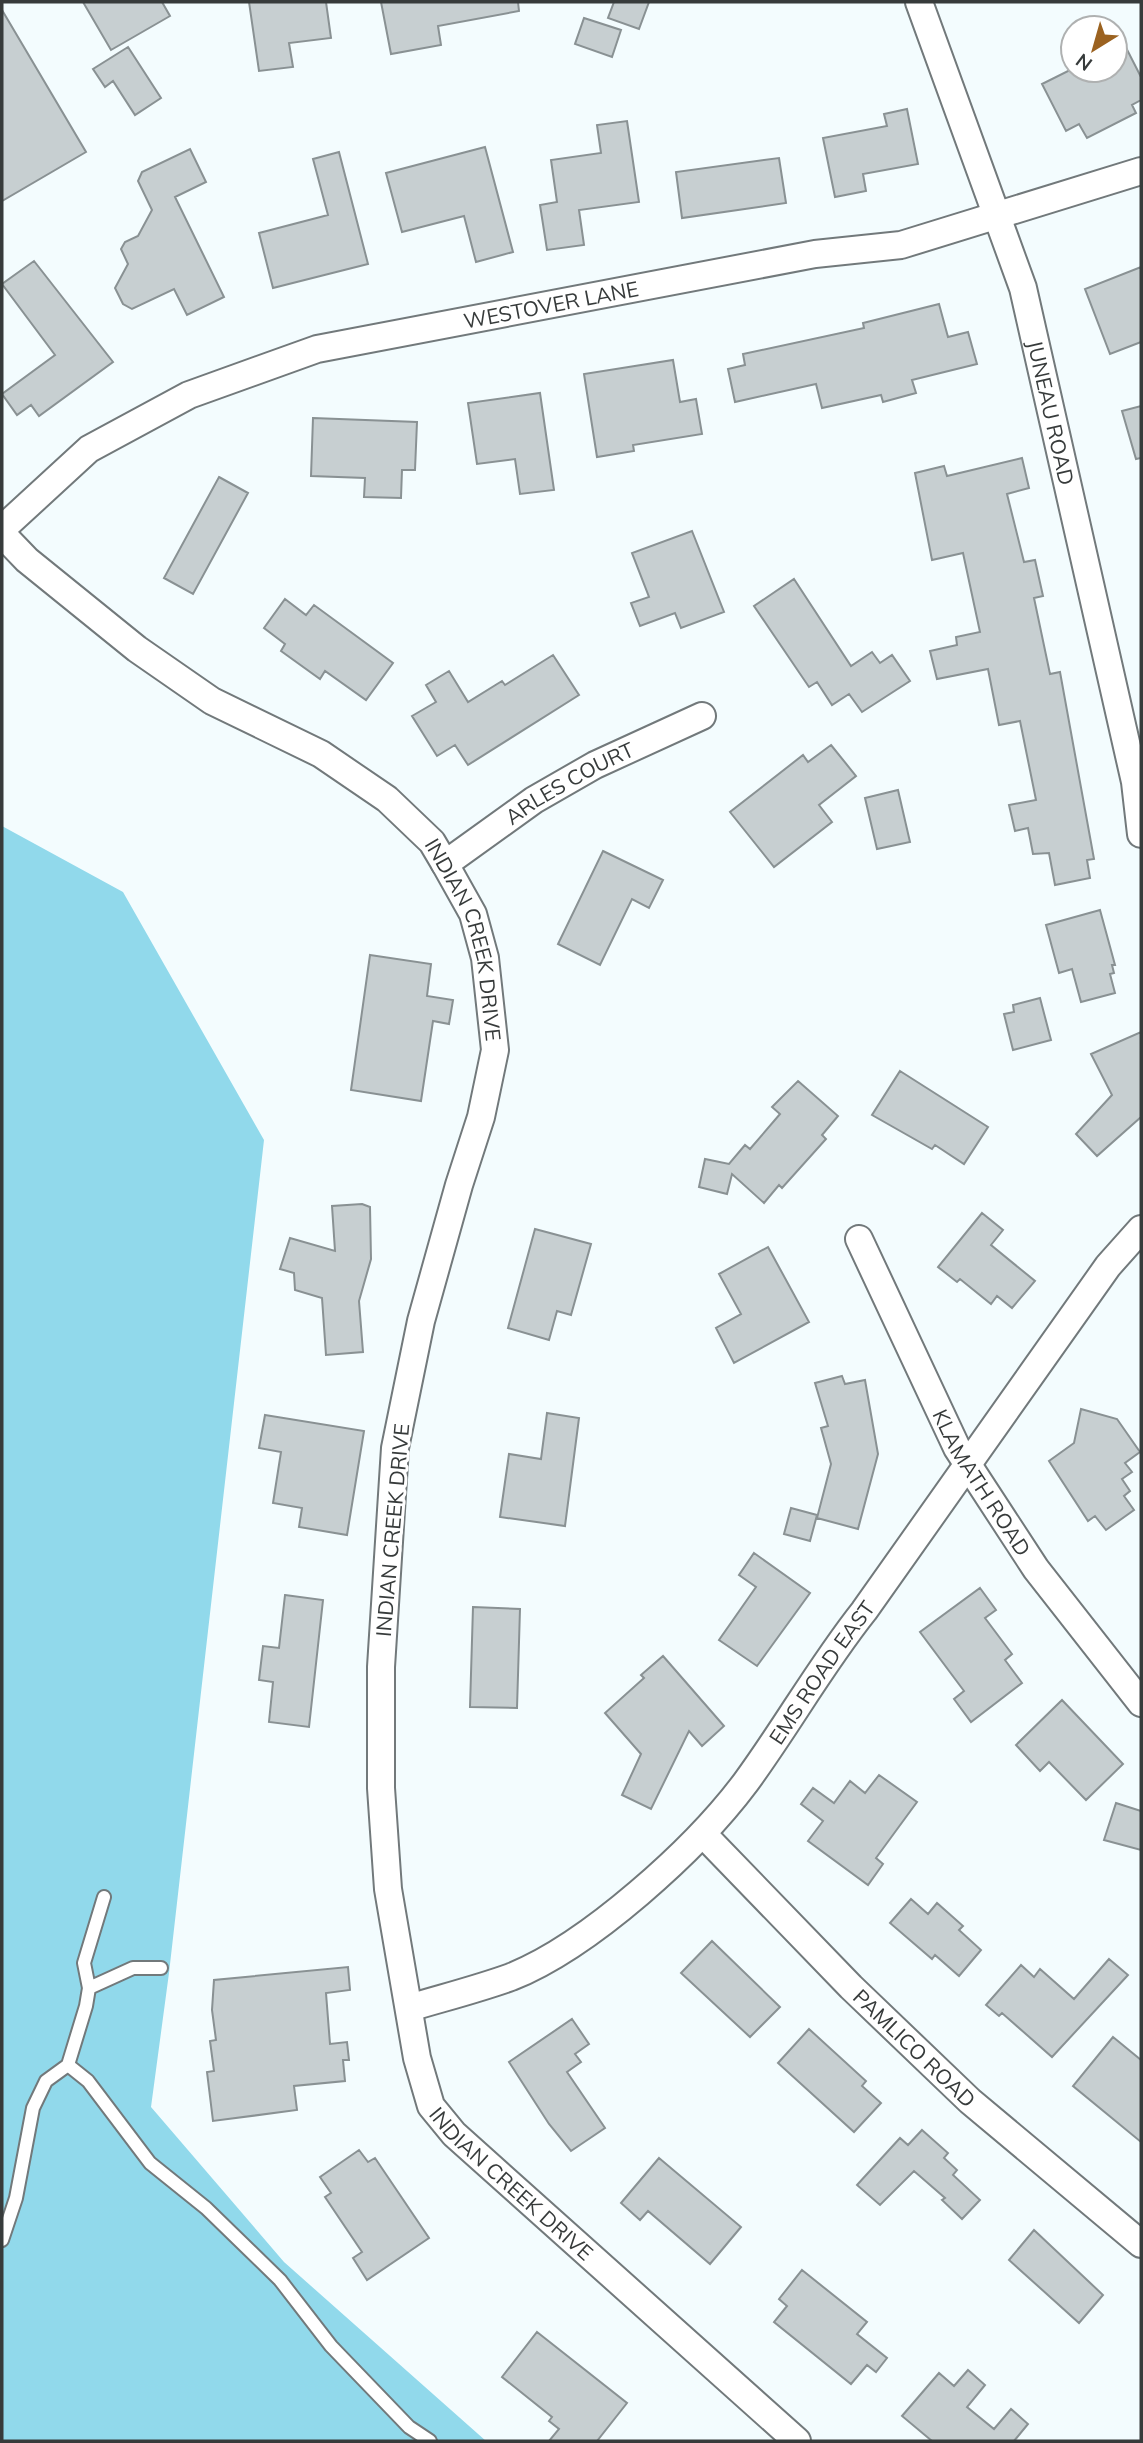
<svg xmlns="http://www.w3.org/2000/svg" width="1143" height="2443" font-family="Mulish,sans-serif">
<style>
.green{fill:#91d9eb}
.building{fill:#c7cfd1;stroke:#899193;stroke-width:2}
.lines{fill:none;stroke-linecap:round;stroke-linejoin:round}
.lane-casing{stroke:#72797b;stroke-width:16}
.street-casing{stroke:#72797b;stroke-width:30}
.lane{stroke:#fff;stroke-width:12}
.street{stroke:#fff;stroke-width:26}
.labels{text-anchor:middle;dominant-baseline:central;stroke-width:6;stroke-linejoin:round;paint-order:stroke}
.street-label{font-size:21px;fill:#373b3b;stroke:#fff}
</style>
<rect width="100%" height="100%" fill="#f3fcfe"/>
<!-- green -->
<path class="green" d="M 2,826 L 123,892 L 264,1140 L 169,1973 L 151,2107 L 284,2262 L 486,2441 L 2,2441 Z"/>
<!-- building -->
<path class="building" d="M 83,2 L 162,2 L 170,16 L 111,50 Z
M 249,2 L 326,2 L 331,38 L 289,43 L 293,67 L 259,71 Z
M 381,2 L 518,2 L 519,11 L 438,26 L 441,45 L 391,54 Z
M 614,2 L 649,2 L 639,29 L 608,18 Z
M 2,10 L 86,152 L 2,201 Z
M 584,18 L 621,30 L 612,57 L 575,44 Z
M 1115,26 L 1141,77 L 1141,100 L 1132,105 L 1136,113 L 1087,138 L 1079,124 L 1066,131 L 1042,84 L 1070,70 L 1115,70 Z
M 128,47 L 161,98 L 135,115 L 113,81 L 105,87 L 93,69 Z
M 907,109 L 918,164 L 863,174 L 866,191 L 835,197 L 823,138 L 887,126 L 884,114 Z
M 627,121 L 639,202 L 579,210 L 584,245 L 547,250 L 540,205 L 557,202 L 551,160 L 601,153 L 597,125 Z
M 485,147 L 513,252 L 476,262 L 464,216 L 402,232 L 386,173 Z
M 190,149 L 206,182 L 175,197 L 224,297 L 187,315 L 174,289 L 132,309 L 123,304 L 115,288 L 128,264 L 121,249 L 125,242 L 138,236 L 152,210 L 138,181 L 142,172 Z
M 339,152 L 368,264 L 273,288 L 259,233 L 328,215 L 313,159 Z
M 779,158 L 786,203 L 682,218 L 676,172 Z
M 34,261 L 113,362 L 39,416 L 31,405 L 17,415 L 2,394 L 55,355 L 2,284 Z
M 1141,267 L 1141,342 L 1110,354 L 1085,289 Z
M 939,304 L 948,337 L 968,332 L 977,364 L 912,380 L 916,393 L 883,402 L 881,395 L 822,408 L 816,384 L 735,402 L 728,369 L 745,365 L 743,354 L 864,328 L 863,323 Z
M 673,360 L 680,402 L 696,399 L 702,434 L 633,445 L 634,451 L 597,457 L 584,374 Z
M 540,393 L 554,490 L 520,494 L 515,459 L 477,464 L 468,403 Z
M 1141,406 L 1141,458 L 1136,459 L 1122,411 Z
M 313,418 L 417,422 L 415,470 L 402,470 L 401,498 L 364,497 L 365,478 L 311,476 Z
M 1022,458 L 1029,488 L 1007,494 L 1024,562 L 1035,560 L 1043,596 L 1034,598 L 1050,674 L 1060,672 L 1094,859 L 1087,860 L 1090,878 L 1055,885 L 1049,853 L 1033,854 L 1028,828 L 1015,831 L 1009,805 L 1036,800 L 1020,721 L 999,725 L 988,669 L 937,679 L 930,651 L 957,645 L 956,637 L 980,632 L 963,553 L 932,560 L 915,473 L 944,466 L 947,476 Z
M 219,477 L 248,493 L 193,594 L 164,578 Z
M 692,531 L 724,612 L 681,628 L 675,613 L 640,626 L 631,603 L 649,597 L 632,553 Z
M 794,579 L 851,666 L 872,652 L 880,663 L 892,655 L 910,681 L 862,712 L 849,694 L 832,705 L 817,682 L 809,687 L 754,606 Z
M 285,599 L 306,615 L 314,605 L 393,663 L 366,700 L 325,671 L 320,679 L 281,651 L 285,644 L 264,628 Z
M 553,655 L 579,695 L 468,765 L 455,745 L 437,756 L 412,716 L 436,702 L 426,685 L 449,671 L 468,702 L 502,681 L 505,685 Z
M 831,745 L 856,776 L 819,805 L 832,822 L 774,867 L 730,812 L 803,755 L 808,762 Z
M 898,790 L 910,842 L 877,849 L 865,798 Z
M 603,851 L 663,880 L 649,908 L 632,899 L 600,965 L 558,944 Z
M 1100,910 L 1115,965 L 1112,965 L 1114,973 L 1110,974 L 1115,993 L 1081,1002 L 1072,969 L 1059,973 L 1046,925 Z
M 370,955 L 431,964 L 427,996 L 453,1000 L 449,1024 L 433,1021 L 421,1101 L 351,1090 Z
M 1040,998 L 1051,1040 L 1013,1050 L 1004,1014 L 1014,1012 L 1013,1005 Z
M 1141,1032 L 1141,1117 L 1097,1156 L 1076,1134 L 1112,1095 L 1091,1054 Z
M 900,1071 L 988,1127 L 964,1164 L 935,1145 L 932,1149 L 872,1115 Z
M 798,1081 L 838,1116 L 822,1135 L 826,1139 L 782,1188 L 779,1185 L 764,1203 L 732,1174 L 727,1194 L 699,1187 L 705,1159 L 729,1164 L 745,1145 L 750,1149 L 780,1114 L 772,1107 Z
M 362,1204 L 370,1207 L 371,1259 L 359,1301 L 363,1352 L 326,1355 L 322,1298 L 295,1290 L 294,1273 L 280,1269 L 290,1238 L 335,1251 L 332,1206 Z
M 982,1213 L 1003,1230 L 991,1245 L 1035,1281 L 1012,1308 L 997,1296 L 991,1304 L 960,1279 L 957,1282 L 938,1267 Z
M 535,1229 L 591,1244 L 571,1315 L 557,1311 L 549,1340 L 508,1328 Z
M 768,1247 L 809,1322 L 734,1363 L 716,1328 L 741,1314 L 719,1274 Z
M 842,1376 L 845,1384 L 865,1380 L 878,1454 L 858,1529 L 817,1518 L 831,1464 L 821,1428 L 828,1426 L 815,1383 Z
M 1081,1409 L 1117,1419 L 1140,1452 L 1125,1463 L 1132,1472 L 1122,1479 L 1130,1491 L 1124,1496 L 1134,1510 L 1106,1530 L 1095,1516 L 1088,1521 L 1049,1461 L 1074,1443 Z
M 547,1413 L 579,1418 L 565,1526 L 500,1517 L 509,1454 L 541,1459 Z
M 265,1415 L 364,1431 L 347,1535 L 299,1527 L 302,1508 L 273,1503 L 281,1452 L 259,1448 Z
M 791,1508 L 817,1515 L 810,1541 L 784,1534 Z
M 754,1553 L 810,1593 L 757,1666 L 719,1640 L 756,1587 L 739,1575 Z
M 980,1588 L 996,1610 L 985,1618 L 1012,1654 L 1005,1660 L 1022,1683 L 971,1722 L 954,1699 L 964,1691 L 920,1632 Z
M 285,1595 L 323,1600 L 309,1727 L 269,1722 L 273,1682 L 259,1680 L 263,1646 L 279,1648 Z
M 473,1607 L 520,1609 L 517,1708 L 470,1707 Z
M 663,1656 L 724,1726 L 702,1746 L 689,1731 L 651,1809 L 622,1795 L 641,1754 L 605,1713 L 644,1678 L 641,1675 Z
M 1062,1700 L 1123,1764 L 1086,1800 L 1049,1762 L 1040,1771 L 1016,1745 Z
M 879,1775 L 917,1802 L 876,1858 L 883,1864 L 868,1885 L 808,1841 L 823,1821 L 801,1804 L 813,1788 L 834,1803 L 850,1781 L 865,1793 Z
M 1116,1803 L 1141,1811 L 1141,1850 L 1104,1840 Z
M 911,1899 L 928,1914 L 937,1903 L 963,1926 L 959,1930 L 981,1950 L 959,1976 L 935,1955 L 932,1959 L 890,1923 Z
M 712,1941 L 780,2007 L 750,2037 L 681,1973 Z
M 1109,1959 L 1128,1975 L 1052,2057 L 1002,2013 L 999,2016 L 986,2005 L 1021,1965 L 1034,1977 L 1040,1969 L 1074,1999 Z
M 348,1967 L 350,1990 L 326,1993 L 330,2044 L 347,2042 L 349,2060 L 343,2060 L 345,2081 L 294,2086 L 297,2110 L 213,2121 L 207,2072 L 214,2071 L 210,2041 L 216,2040 L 212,2010 L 214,1980 Z
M 572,2019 L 589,2044 L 575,2054 L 581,2062 L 567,2072 L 605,2128 L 571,2151 L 549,2124 L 509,2062 Z
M 809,2029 L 866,2081 L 862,2086 L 881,2103 L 854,2132 L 778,2063 Z
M 1113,2037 L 1141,2060 L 1141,2142 L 1073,2086 Z
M 922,2130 L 948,2153 L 944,2158 L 957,2170 L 953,2175 L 980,2200 L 962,2219 L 942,2200 L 945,2198 L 914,2171 L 880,2205 L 857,2185 L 900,2138 L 908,2145 Z
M 359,2150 L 368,2162 L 375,2158 L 429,2238 L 367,2280 L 353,2258 L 362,2252 L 325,2197 L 331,2193 L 320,2177 Z
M 659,2158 L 741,2227 L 710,2264 L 648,2211 L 640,2220 L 621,2203 Z
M 1034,2230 L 1103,2295 L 1079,2323 L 1009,2260 Z
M 802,2270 L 867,2322 L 857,2334 L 887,2358 L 876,2372 L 867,2365 L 851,2384 L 774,2322 L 787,2306 L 779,2299 Z
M 537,2332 L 627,2403 L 597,2441 L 549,2441 L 559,2429 L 549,2421 L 552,2417 L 502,2377 Z
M 968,2370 L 985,2385 L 967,2407 L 994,2429 L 1011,2409 L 1028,2424 L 1014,2441 L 932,2441 L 902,2416 L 939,2373 L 954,2386 Z"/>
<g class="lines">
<!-- lane casing -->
<g class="lane-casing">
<path id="lane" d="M 89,1988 L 133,1968 L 161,1968
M 68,2065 L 86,2006 L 89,1988 L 84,1963 L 104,1897
M 2,2240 L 16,2198 L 33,2108 L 46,2081 L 68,2065 L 88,2081 L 150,2163 L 206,2208 L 280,2280 L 331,2346 L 409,2427 L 430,2441"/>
</g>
<!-- street casing -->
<g class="street-casing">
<g id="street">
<path id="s1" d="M 919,2 L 1023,288 L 1135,782 L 1141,834"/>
<path id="s2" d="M 2,529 L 89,449 L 189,395 L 317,349 L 815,254 L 901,245 L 1141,171"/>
<path id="s3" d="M 2,534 L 27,560 L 137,649 L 212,701 L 321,754 L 387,799 L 432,842 L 445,864 L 473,914 L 485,958 L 495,1050 L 481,1117 L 459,1185 L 421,1321 L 395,1448 L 381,1667 L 381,1788 L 388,1889 L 417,2058 L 431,2106 L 454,2134 L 797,2441"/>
<path id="s4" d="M 445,864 L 534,800 L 595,765 L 702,716"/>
<path id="s5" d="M 859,1239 L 957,1448 L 1036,1569 L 1141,1703"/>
<path id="s6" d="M 703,1834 L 851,1987 L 970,2101 L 1141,2244"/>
<path id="s7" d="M 409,2008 C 442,1998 478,1989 511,1977 C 589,1946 696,1849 746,1782 C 787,1726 821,1665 864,1611 L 1108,1266 L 1141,1229"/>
</g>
</g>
<!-- lane -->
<use href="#lane" class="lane"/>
<!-- street -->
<use href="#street" class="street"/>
</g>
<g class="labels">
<!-- street labels -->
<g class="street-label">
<text stroke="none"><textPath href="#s2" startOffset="606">WESTOVER LANE</textPath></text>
<text stroke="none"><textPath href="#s1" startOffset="432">JUNEAU ROAD</textPath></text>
<text stroke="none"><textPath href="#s4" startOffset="149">ARLES COURT</textPath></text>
<text stroke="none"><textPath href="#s3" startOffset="637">INDIAN CREEK DRIVE</textPath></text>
<text stroke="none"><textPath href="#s5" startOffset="273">KLAMATH ROAD</textPath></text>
<text transform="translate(392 1530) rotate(-85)">INDIAN CREEK DRIVE</text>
<text stroke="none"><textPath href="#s7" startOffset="548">EMS ROAD EAST</textPath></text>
<text stroke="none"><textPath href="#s6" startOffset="301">PAMLICO ROAD</textPath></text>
<text stroke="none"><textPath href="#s3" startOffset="1939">INDIAN CREEK DRIVE</textPath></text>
</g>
</g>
<!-- border -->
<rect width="1143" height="2443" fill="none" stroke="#373b3b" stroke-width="7"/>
<!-- north arrow -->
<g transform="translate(1094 49) rotate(217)"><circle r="33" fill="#ffffff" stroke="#afb1b1" stroke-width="2"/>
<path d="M0-5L12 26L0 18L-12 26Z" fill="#9b6220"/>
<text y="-10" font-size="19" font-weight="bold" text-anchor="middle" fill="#373b3b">N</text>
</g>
</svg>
